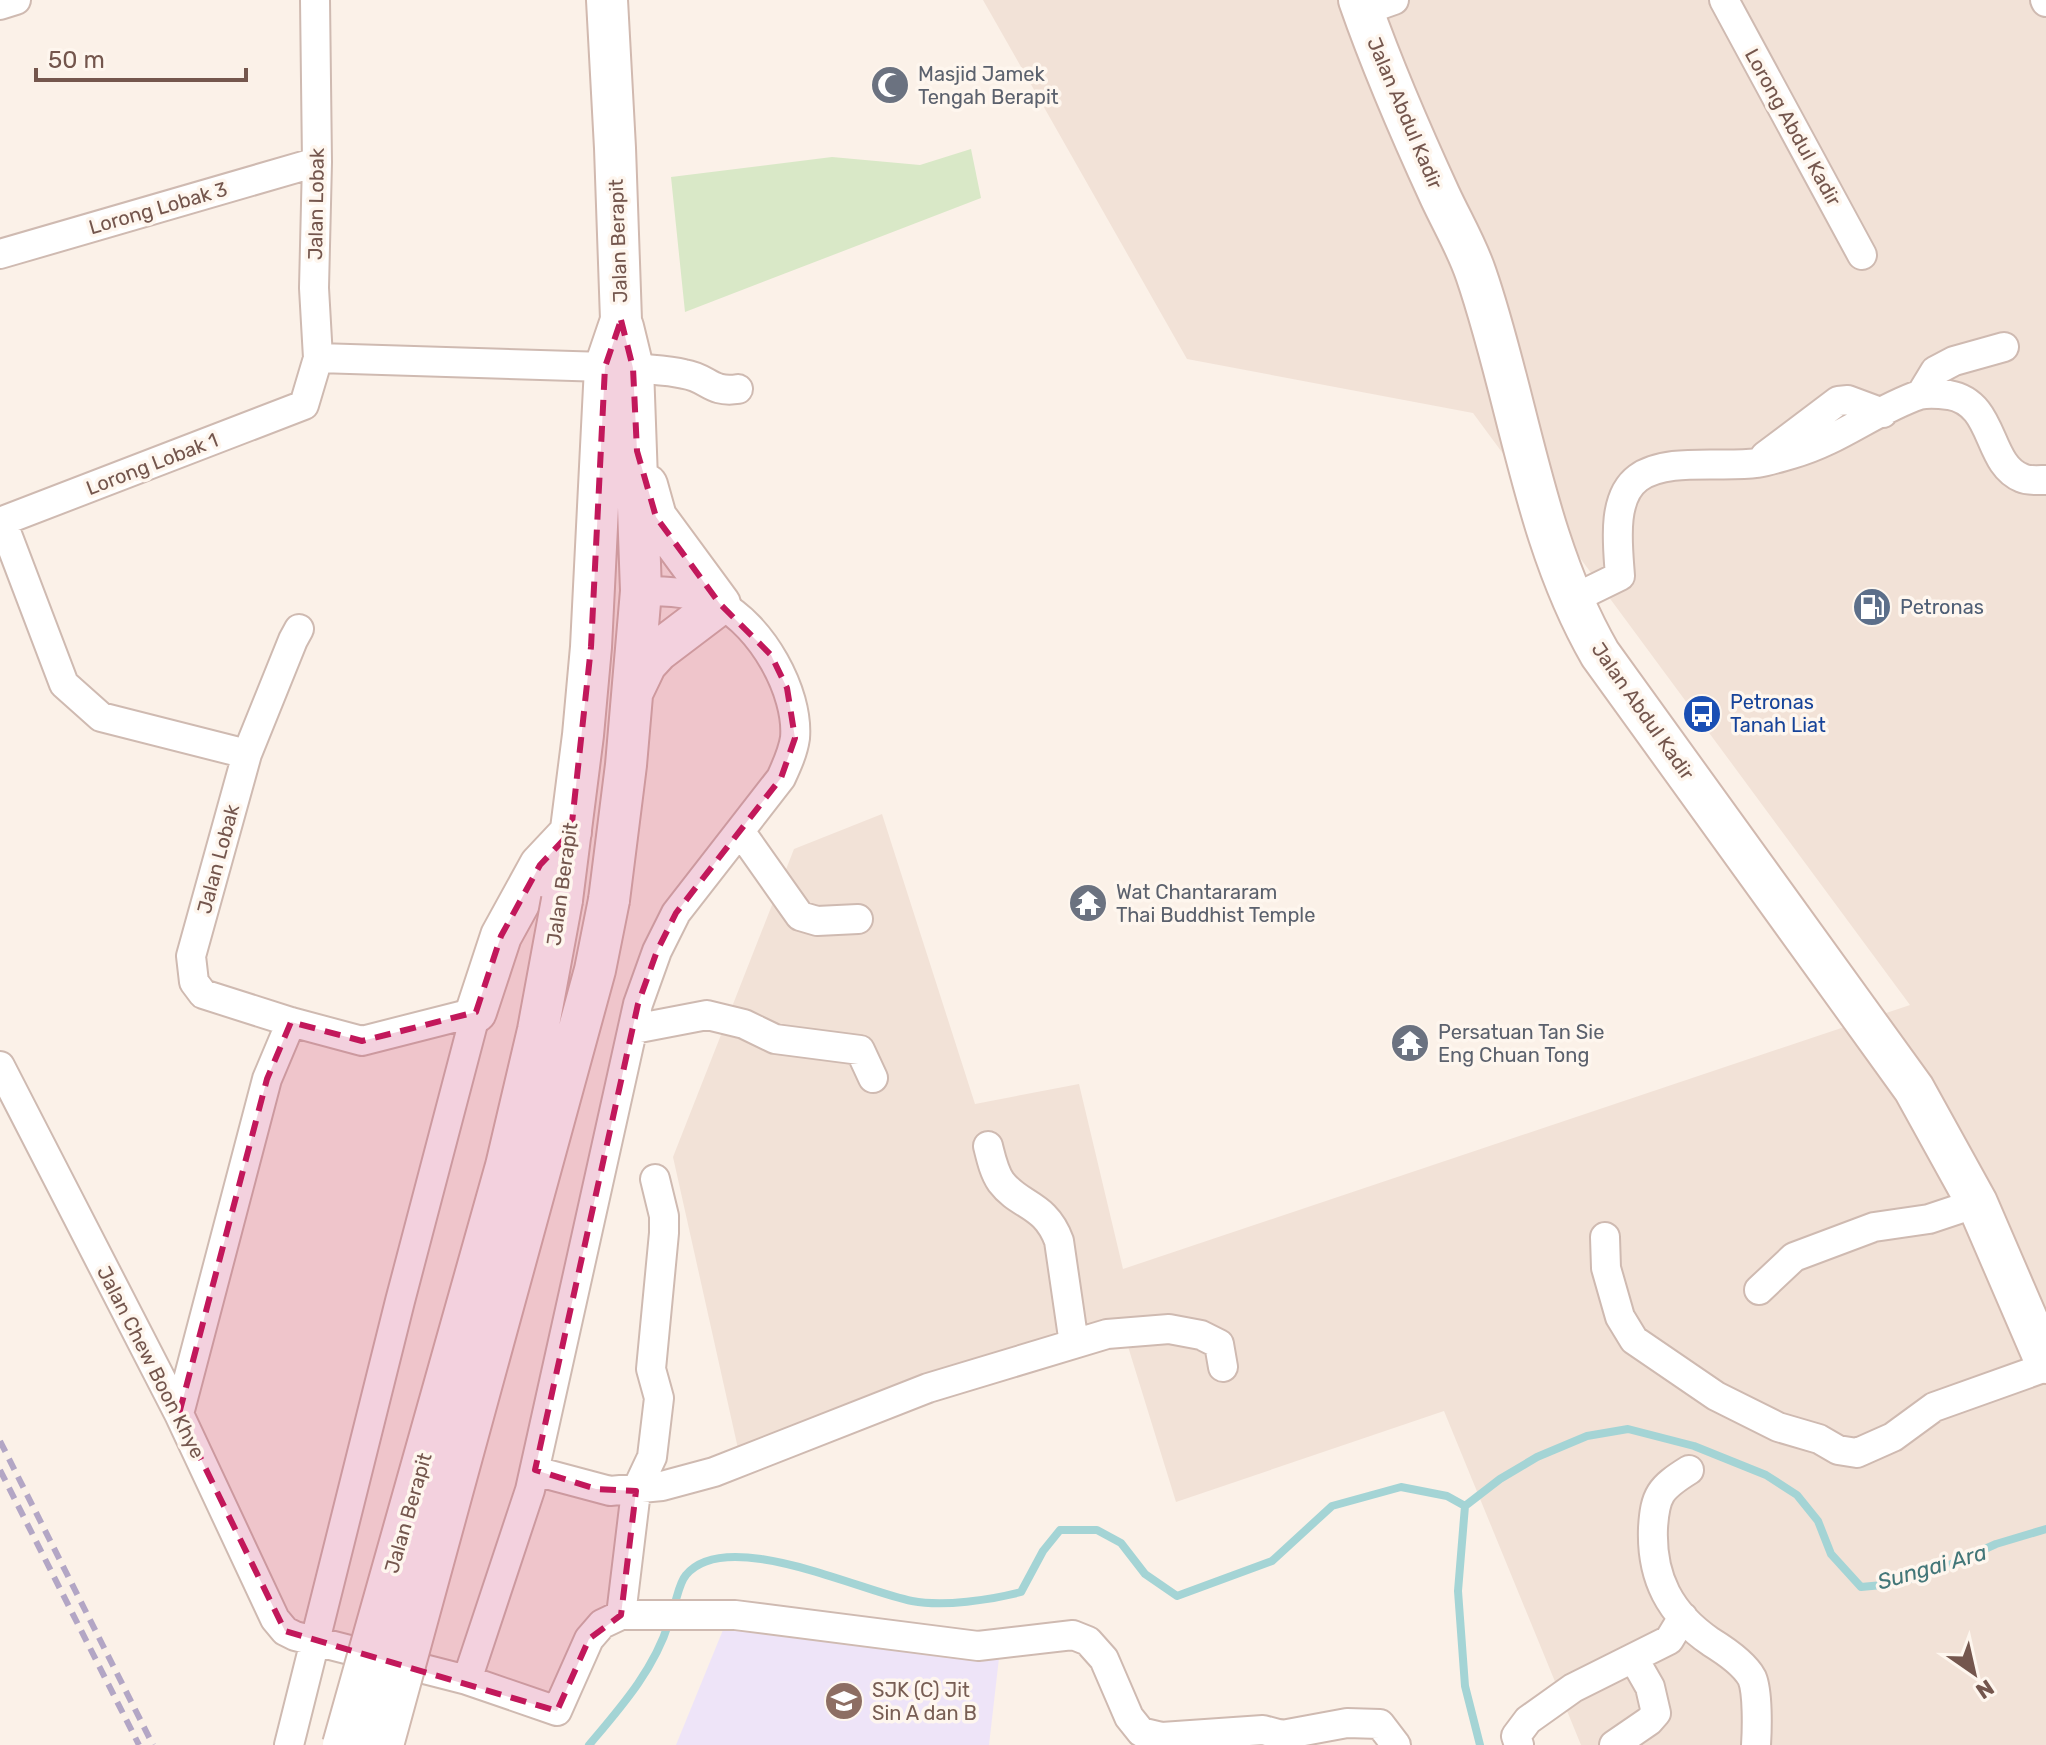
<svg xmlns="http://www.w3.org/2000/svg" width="2046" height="1745" font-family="Rubik,sans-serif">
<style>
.residential{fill:#f2e2d7}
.education{fill:#eee4f8}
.green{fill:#d9e8c7}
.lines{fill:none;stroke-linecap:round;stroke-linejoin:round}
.stream{stroke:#a4d4d5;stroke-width:8}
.minor-casing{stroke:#cfbab1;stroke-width:32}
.secondary-casing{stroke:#d1b9af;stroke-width:44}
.minor{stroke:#fff;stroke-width:28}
.secondary{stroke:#fff;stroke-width:40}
.rail{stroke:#b3a6c5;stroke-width:6;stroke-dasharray:12 8;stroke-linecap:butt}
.secondary-bridge-casing{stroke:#d1b9af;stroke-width:44;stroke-linecap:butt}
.secondary-bridge{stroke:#fff;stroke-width:40}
.marked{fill:#c2185b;fill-opacity:0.2;stroke:#c2185b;stroke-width:6;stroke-dasharray:16 10;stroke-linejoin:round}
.labels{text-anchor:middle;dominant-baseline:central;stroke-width:7;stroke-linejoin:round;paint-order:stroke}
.worship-label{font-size:20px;fill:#5b616d;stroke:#fef6ee;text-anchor:start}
.street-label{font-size:20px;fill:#74564d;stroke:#fef6ee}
.service-label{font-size:20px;fill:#4e5e75;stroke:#fef6ee;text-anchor:start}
.transit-label{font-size:20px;fill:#164399;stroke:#fef6ee;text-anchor:start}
.education-label{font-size:20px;fill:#785e54;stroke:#fef6ee;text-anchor:start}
.water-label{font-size:22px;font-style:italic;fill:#427678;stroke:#fef6ee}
</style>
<rect width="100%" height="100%" fill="#fbf1e8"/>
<!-- residential -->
<path class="residential" d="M 983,0 L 2046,0 L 2046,1745 L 1581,1745 L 1444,1411 L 1176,1502 L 1126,1340 L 741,1462 L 673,1157 L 794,849 L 882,814 L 975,1104 L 1079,1084 L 1123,1269 L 1910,1005 L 1473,413 L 1187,359 Z"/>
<!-- education -->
<path class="education" d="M 725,1625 L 999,1658 L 989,1745 L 676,1745 Z"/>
<!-- green -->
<path class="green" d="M 971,149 L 981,198 L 685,312 L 671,177 L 832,157 L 920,165 Z"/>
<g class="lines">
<!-- stream -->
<path class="stream" d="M 1465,1506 L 1500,1479 L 1537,1457 L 1587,1436 L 1628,1429 L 1694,1446 L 1766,1475 L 1797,1495 L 1818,1521 L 1831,1554 L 1861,1587 L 1893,1584 L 1936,1571 L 1996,1544 L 2046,1529
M 673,1609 C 677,1599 679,1583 686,1575 C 726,1526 860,1591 912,1601 C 944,1607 990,1600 1021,1592 L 1043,1551 L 1060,1530 L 1097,1530 L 1121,1543 L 1145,1574 L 1177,1596 L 1272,1561 L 1332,1506 L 1401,1487 L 1447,1496 L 1465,1506 L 1458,1591 L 1465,1686 L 1480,1745
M 589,1745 C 621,1707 654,1670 669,1622"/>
<!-- minor casing -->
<g class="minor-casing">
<path id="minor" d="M 1724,0 L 1862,255
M 2045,0 L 2046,2
M 0,5 L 16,0
M 1363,11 L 1394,0
M 0,254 L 317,162
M 318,358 L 605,367
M 633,368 C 650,370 668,370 684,374 C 709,378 710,393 738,389
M 1921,394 L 1935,371 L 1954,361 L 2004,347
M 1765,456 L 1838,401 L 1848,400 L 1883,413
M 2,521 L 64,684 L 101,717 L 247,754
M 0,522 L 304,405 L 318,358 L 314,288 L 317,162 L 315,0
M 1571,600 L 1620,576 C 1618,547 1611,498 1638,478 C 1666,457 1722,468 1757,463 C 1769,461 1781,457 1792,454 C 1839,441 1875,410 1919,395 C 1927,393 1941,394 1949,395 C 1996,403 1986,464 2022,478 C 2028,481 2039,480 2046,480
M 740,831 L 800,916 L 817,921 L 858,919
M 634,1029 L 707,1015 L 744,1024 L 775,1039 L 860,1050 L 873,1078
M 0,1066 L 179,1414 L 275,1619 L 285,1631 L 295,1636 L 467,1680 L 557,1711 L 589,1639 L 602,1624 L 621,1615 L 735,1615 L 978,1646 L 1073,1635 L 1088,1641 L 1104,1659 L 1129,1717 L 1141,1732 L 1162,1737 L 1263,1730 L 1282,1735 L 1347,1723 L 1380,1724 L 1396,1745
M 988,1146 C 991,1158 994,1172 1001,1182 C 1020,1207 1045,1203 1059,1241 L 1074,1344
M 1605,1237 L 1606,1268 L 1620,1317 L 1634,1340 L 1716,1396 L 1778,1427 L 1819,1439 L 1838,1450 L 1857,1453 L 1893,1437 L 1934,1407 L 2046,1367
M 1759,1290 L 1794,1257 L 1874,1227 L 1929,1219 L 1977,1203
M 179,1414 L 267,1079 L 291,1022
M 1689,1470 C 1660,1488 1655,1495 1653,1528 C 1651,1578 1670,1614 1711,1642 C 1724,1650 1744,1663 1752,1678 C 1758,1692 1757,1730 1756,1745
M 535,1471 L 610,1491 L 662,1486 L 714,1472 L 928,1388 L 1107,1334 L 1169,1329 L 1201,1335 L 1219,1344 L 1223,1367
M 621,1615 L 636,1491 L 652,1457 L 659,1398 L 651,1369 L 664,1233 L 664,1216 L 655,1179
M 467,1680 L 530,1490 L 638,1004 L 657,951 L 676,913 L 781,778 C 787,765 793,752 795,738 C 799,692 761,625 719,604 C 695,592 667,591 641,591
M 289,1745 L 400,1301 L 476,1012 L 362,1041 L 291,1022 L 203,994 L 194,982 L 191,956 L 247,754 L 293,640 L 299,629
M 1519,1745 L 1516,1736 L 1528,1720 L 1573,1688 L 1669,1640 L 1683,1617
M 1614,1745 L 1649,1721 L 1656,1713 L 1650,1687 L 1634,1659"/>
</g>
<!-- secondary casing -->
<g class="secondary-casing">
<path id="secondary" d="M 1359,0 C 1382,66 1411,133 1440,196 C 1452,222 1467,247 1476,274 C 1519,399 1533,538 1600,654 L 1914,1089 L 1977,1203 L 2046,1363
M 634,689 L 646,664 L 658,651 L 720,604 L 656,517 L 647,485
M 562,900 L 583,735 L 591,647 L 605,367 L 621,320 L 615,148 L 607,0
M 609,900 L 626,765 L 641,591 L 633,368 L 623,327
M 476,1012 L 501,936 L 540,865 L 571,832"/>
</g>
<!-- minor -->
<use href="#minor" class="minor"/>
<!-- secondary -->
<use href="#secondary" class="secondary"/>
<!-- rail -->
<path class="rail" d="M 0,1441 L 153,1745
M 0,1470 L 139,1745"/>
<!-- secondary-bridge casing -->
<g class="secondary-bridge-casing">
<path id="secondary-bridge" d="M 343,1745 L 506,1166 L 538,1030 L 562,900
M 383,1745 L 595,970 L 609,900"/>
</g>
<!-- secondary-bridge -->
<use href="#secondary-bridge" class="secondary-bridge"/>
</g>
<!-- marked area -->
<path class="marked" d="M 621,320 L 633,368 L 637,451 L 656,517 L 720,604 L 771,655 L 787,688 L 795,738 L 781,778 L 676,913 L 657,951 L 638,1004 L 535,1470 L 596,1489 L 636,1491 L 621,1615 L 589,1639 L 557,1711 L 285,1631 L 179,1414 L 267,1079 L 291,1022 L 362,1041 L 476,1012 L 501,936 L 540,865 L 571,832 L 591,647 L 605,367 Z"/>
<!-- icons -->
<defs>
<g id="mosque-disc" transform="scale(2)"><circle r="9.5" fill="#6b7280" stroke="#fef6ee"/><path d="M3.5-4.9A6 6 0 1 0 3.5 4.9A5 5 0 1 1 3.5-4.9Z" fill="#fff"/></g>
<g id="fuel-disc" transform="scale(2)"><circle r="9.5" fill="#5c6f8a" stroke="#fef6ee"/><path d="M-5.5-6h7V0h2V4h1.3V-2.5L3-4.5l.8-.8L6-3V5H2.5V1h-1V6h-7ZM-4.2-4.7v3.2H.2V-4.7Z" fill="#fff"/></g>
<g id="bus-disc" transform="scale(2)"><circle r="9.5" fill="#1a4fb4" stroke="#fef6ee"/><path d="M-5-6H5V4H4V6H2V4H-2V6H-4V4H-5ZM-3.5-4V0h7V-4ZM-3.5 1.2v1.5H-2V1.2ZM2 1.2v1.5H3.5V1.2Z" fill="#fff"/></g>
<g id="temple-disc" transform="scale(2)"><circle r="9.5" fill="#6b7280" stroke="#fef6ee"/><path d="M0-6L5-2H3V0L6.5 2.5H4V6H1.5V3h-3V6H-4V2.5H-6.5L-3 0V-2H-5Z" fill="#fff"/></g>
<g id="school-disc" transform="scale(2)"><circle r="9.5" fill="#8d6e63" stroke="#fef6ee"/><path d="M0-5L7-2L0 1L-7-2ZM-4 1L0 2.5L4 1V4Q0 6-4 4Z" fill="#fff"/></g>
</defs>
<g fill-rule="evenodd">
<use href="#mosque-disc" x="890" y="85"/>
<use href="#fuel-disc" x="1872" y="607"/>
<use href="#bus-disc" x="1702" y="714"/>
<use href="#temple-disc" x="1088" y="903"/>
<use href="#temple-disc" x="1410" y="1043"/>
<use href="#school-disc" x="844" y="1701"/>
</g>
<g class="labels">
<!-- worship labels -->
<g class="worship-label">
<text x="918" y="74">Masjid Jamek<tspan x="918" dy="23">Tengah Berapit</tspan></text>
<text x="1116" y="892">Wat Chantararam<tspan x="1116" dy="23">Thai Buddhist Temple</tspan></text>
<text x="1438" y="1032">Persatuan Tan Sie<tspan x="1438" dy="23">Eng Chuan Tong</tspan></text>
</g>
<!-- street labels -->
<g class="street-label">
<text transform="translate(1405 113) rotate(67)">Jalan Abdul Kadir</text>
<text transform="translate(1793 127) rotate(61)">Lorong Abdul Kadir</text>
<text transform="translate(316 204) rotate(-89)">Jalan Lobak</text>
<text transform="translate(158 208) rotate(-16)">Lorong Lobak 3</text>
<text transform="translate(618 241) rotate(-92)">Jalan Berapit</text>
<text transform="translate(152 464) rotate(-21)">Lorong Lobak 1</text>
<text transform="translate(1643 711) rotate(55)">Jalan Abdul Kadir</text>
<text transform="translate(218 859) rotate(-75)">Jalan Lobak</text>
<text transform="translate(562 884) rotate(-82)">Jalan Berapit</text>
<text transform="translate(151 1362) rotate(63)">Jalan Chew Boon Khye</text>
<text transform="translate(408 1513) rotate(-74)">Jalan Berapit</text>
</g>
<!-- service labels -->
<g class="service-label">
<text x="1900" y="607">Petronas</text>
</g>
<!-- transit labels -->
<g class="transit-label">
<text x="1730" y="702">Petronas<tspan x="1730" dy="23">Tanah Liat</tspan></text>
</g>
<!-- education labels -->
<g class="education-label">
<text x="872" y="1690">SJK (C) Jit<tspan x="872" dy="23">Sin A dan B</tspan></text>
</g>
<!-- water labels -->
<g class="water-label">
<text transform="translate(1932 1567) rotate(-16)">Sungai Ara</text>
</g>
</g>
<!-- north arrow -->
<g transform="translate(1974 1673) rotate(146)" stroke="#fef6ee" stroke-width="6" paint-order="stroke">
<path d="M0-6L14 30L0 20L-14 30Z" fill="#74564d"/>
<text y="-12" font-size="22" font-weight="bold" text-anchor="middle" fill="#74564d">N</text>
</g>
<!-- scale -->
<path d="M36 68v12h210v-12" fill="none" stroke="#74564d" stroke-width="4"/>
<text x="48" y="68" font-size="24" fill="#74564d" stroke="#fef6ee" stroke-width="6" paint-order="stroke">50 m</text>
</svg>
